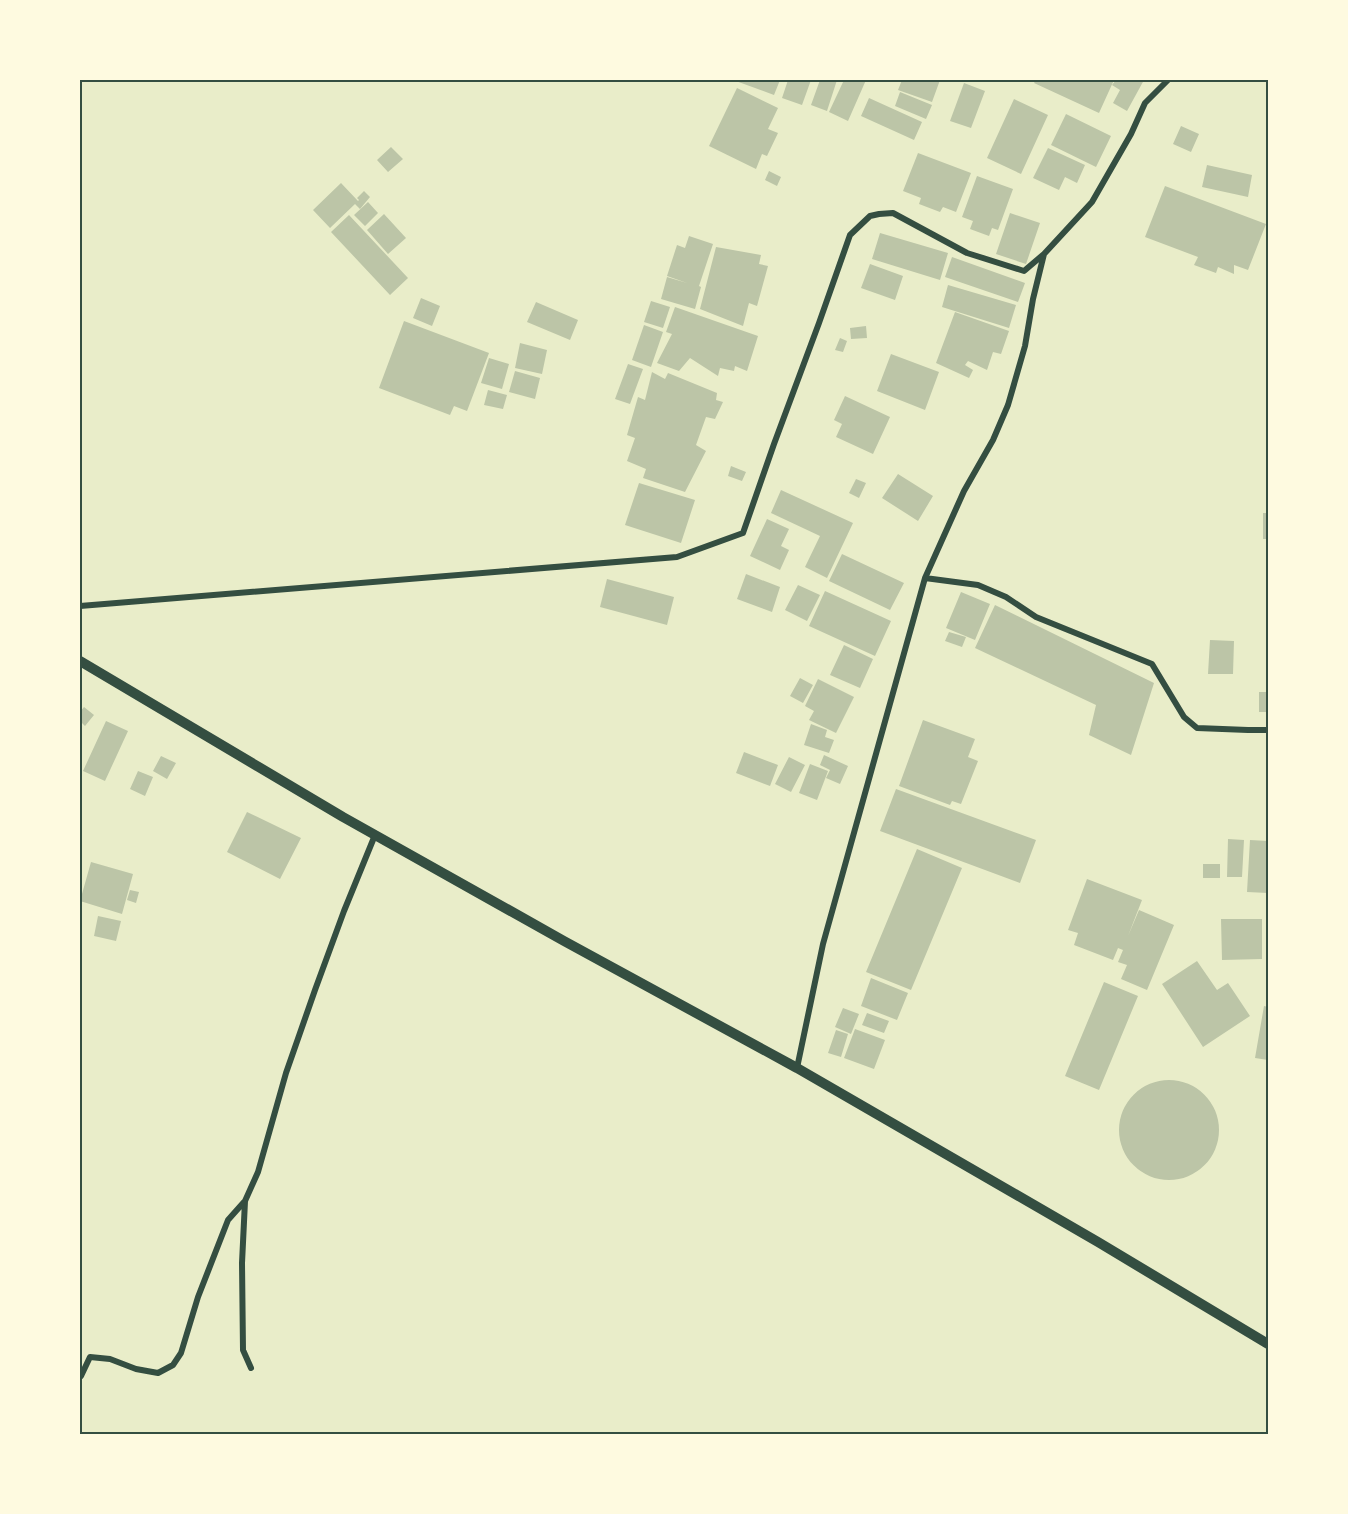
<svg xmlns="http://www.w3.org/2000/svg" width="1348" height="1514" font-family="Overpass,sans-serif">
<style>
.building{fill:#bcc5a7}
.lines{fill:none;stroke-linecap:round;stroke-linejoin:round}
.minor{stroke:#344e41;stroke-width:6}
.tertiary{stroke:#344e41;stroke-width:10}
.neatline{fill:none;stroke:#344e41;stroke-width:2}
</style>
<rect width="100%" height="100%" fill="#e9edc9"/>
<!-- building -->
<path class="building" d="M 733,80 L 780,80 L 774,95 Z
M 788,80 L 811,80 L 802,105 L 782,98 Z
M 820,80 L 837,80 L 827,111 L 811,105 Z
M 844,80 L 866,80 L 848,121 L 829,112 Z
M 902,80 L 940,80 L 932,102 L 898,90 Z
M 1036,80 L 1114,80 L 1099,113 L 1034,83 Z
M 1116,80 L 1144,80 L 1127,111 L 1113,103 L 1120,90 L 1112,85 Z
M 964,83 L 985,91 L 971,128 L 950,121 Z
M 737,88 L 778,108 L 768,129 L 778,133 L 767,156 L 762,154 L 756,169 L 709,146 Z
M 900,92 L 932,105 L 926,119 L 895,106 Z
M 869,98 L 922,122 L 914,140 L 861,116 Z
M 1014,99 L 1048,115 L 1021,174 L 987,158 Z
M 1066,114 L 1111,136 L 1096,167 L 1051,145 Z
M 1181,126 L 1199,134 L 1191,152 L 1173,144 Z
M 391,147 L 403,159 L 388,172 L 377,160 Z
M 1048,148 L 1085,165 L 1077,183 L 1065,177 L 1059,190 L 1033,178 Z
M 918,153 L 971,173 L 956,212 L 943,207 L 940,212 L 919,204 L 921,198 L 903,191 Z
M 1207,165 L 1252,175 L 1248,197 L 1202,187 Z
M 769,171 L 781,177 L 777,186 L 765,180 Z
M 977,176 L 1013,189 L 998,230 L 992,228 L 989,236 L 970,229 L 973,221 L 962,217 Z
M 341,183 L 358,201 L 359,200 L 357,198 L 364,191 L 370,197 L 360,209 L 355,204 L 330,228 L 313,210 Z
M 1165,186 L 1266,224 L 1248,270 L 1234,265 L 1234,274 L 1218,267 L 1216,273 L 1194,265 L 1198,257 L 1145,237 Z
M 368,202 L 378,213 L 365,226 L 354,215 Z
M 1010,213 L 1040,223 L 1026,264 L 996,254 Z
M 384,214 L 406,238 L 388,254 L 367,230 Z
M 349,215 L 408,278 L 390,295 L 331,232 Z
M 880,233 L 948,253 L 940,280 L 872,259 Z
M 689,236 L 713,244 L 699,286 L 701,287 L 695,309 L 661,299 L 667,277 L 687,283 L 667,276 L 677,245 L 685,248 Z
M 716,247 L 761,255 L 759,264 L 768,266 L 757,306 L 749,303 L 743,326 L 700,309 Z
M 952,257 L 1025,283 L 1018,302 L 945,277 Z
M 870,264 L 903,276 L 895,300 L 861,288 Z
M 948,285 L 1016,305 L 1009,328 L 942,307 Z
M 421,298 L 440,306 L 432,326 L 413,318 Z
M 651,301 L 670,307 L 663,328 L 644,322 Z
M 536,302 L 578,320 L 570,340 L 527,322 Z
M 675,307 L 758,336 L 747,371 L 735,366 L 734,371 L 720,368 L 718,376 L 690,358 L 679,371 L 657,363 L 672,334 L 666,332 Z
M 955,312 L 1009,331 L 1001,354 L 993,352 L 987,370 L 968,361 L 965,365 L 973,370 L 969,378 L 936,363 Z
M 404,321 L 489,353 L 467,411 L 454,406 L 450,415 L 379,388 Z
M 644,325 L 663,332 L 651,367 L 632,360 Z
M 866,326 L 867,338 L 851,339 L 850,328 Z
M 840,338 L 847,341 L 843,352 L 835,350 Z
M 520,343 L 547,350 L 542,374 L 515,368 Z
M 891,354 L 939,372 L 925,410 L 877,391 Z
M 489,358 L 509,364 L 502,389 L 481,383 Z
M 628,364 L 643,369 L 630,404 L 615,399 Z
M 515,371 L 540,378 L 535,399 L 509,392 Z
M 652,372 L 665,379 L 668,373 L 717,393 L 716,400 L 723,402 L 715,419 L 706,417 L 696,445 L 706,451 L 685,492 L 643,478 L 646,469 L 627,461 L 635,438 L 627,435 L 638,397 L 645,400 Z
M 488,390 L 507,395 L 503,409 L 484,405 Z
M 845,396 L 890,417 L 873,454 L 836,437 L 842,424 L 834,420 Z
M 731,466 L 746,472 L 742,481 L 728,476 Z
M 898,474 L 933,496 L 918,521 L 882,498 Z
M 856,479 L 866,483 L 859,498 L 849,493 Z
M 639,483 L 695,500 L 681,543 L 625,525 Z
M 781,490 L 853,523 L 827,578 L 805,567 L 820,536 L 771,513 Z
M 1263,513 L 1268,513 L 1268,539 L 1263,539 Z
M 767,519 L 789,529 L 781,546 L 789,550 L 780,570 L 750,556 Z
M 842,554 L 904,583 L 890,610 L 829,581 Z
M 746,574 L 780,587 L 772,612 L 737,599 Z
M 607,579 L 674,597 L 667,625 L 600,607 Z
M 798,585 L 820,595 L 807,621 L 785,610 Z
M 825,591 L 891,621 L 875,656 L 809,626 Z
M 961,592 L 990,604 L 975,640 L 946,628 Z
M 995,605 L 1154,683 L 1131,755 L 1089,735 L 1096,705 L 975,648 Z
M 949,632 L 966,637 L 962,647 L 945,641 Z
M 1210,640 L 1234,641 L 1233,674 L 1208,674 Z
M 844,645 L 873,659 L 860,688 L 830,675 Z
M 800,678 L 813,685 L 803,703 L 790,696 Z
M 818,679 L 854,697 L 836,733 L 809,720 L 814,711 L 805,706 Z
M 1259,692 L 1268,692 L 1268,712 L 1259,712 Z
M 84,707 L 94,715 L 85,726 L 80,721 L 80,712 Z
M 923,720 L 975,739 L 968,757 L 978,761 L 961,804 L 952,801 L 950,805 L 899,786 Z
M 106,721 L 128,731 L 105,781 L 83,771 Z
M 811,724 L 827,730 L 825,737 L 834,740 L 829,753 L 804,745 Z
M 744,752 L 778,765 L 770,786 L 736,773 Z
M 824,755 L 848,766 L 840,784 L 826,778 L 830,770 L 820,765 Z
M 161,756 L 176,763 L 167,779 L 153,771 Z
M 789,757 L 805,765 L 791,792 L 775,784 Z
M 810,764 L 828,771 L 817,800 L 799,793 Z
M 138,771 L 153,777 L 145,796 L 130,789 Z
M 896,789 L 1036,840 L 1020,883 L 880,831 Z
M 247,812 L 301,838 L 280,879 L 227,852 Z
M 1228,839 L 1244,840 L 1242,877 L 1227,877 Z
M 1250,840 L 1268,841 L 1268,893 L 1247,892 Z
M 917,849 L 962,868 L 911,990 L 866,972 Z
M 91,862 L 133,874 L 122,914 L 80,901 Z
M 1203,864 L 1220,864 L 1220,878 L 1203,878 Z
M 1087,879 L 1142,900 L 1128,936 L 1139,910 L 1174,925 L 1147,990 L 1121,979 L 1127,965 L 1118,962 L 1123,950 L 1118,948 L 1113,960 L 1074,945 L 1078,933 L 1068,930 Z
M 130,890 L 139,892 L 136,903 L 127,900 Z
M 98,916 L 121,921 L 116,941 L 94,936 Z
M 1221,919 L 1262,919 L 1262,959 L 1222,960 Z
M 1197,961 L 1217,990 L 1228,983 L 1250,1016 L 1203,1047 L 1162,984 Z
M 871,978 L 908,993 L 897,1020 L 861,1006 Z
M 1104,982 L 1138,996 L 1099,1090 L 1065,1076 Z
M 1264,1006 L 1268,1007 L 1268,1060 L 1255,1058 Z
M 843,1008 L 859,1014 L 851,1034 L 835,1027 Z
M 867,1013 L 889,1021 L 884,1033 L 862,1025 Z
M 855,1029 L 885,1040 L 874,1069 L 844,1058 Z
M 836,1030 L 848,1034 L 841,1057 L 828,1053 Z
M1119 1130a50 50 0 1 1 100 0a50 50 0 1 1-100 0Z"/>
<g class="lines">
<!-- minor -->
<path class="minor" d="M 925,578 L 978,585 L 1006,597 L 1036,617 L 1152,664 L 1184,717 L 1197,728 L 1248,730 L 1268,730
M 80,606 L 677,557 L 743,533 L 774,444 L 819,323 L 850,235 L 870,216 L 879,214 L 893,213 L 967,253 L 1024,271 L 1044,254
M 797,1068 L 823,944 L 925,578 L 964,491 L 993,440 L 1008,405 L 1025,346 L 1033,299 L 1044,254 L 1092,202 L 1131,134 L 1145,103 L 1168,80
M 251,1368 L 243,1350 L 242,1263 L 245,1201 L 258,1172 L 286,1073 L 315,990 L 344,911 L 375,835
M 81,1376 L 90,1357 L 110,1359 L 136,1369 L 158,1373 L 173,1365 L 181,1353 L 198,1297 L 228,1220 L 244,1202"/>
<!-- tertiary -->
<path class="tertiary" d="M 80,661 L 343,817 L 564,941 L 797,1068 L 1098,1242 L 1268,1344"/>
</g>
<!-- border -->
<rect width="1348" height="1514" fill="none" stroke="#fefae0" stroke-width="162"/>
<rect x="81" y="81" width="1186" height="1352" class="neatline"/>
</svg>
